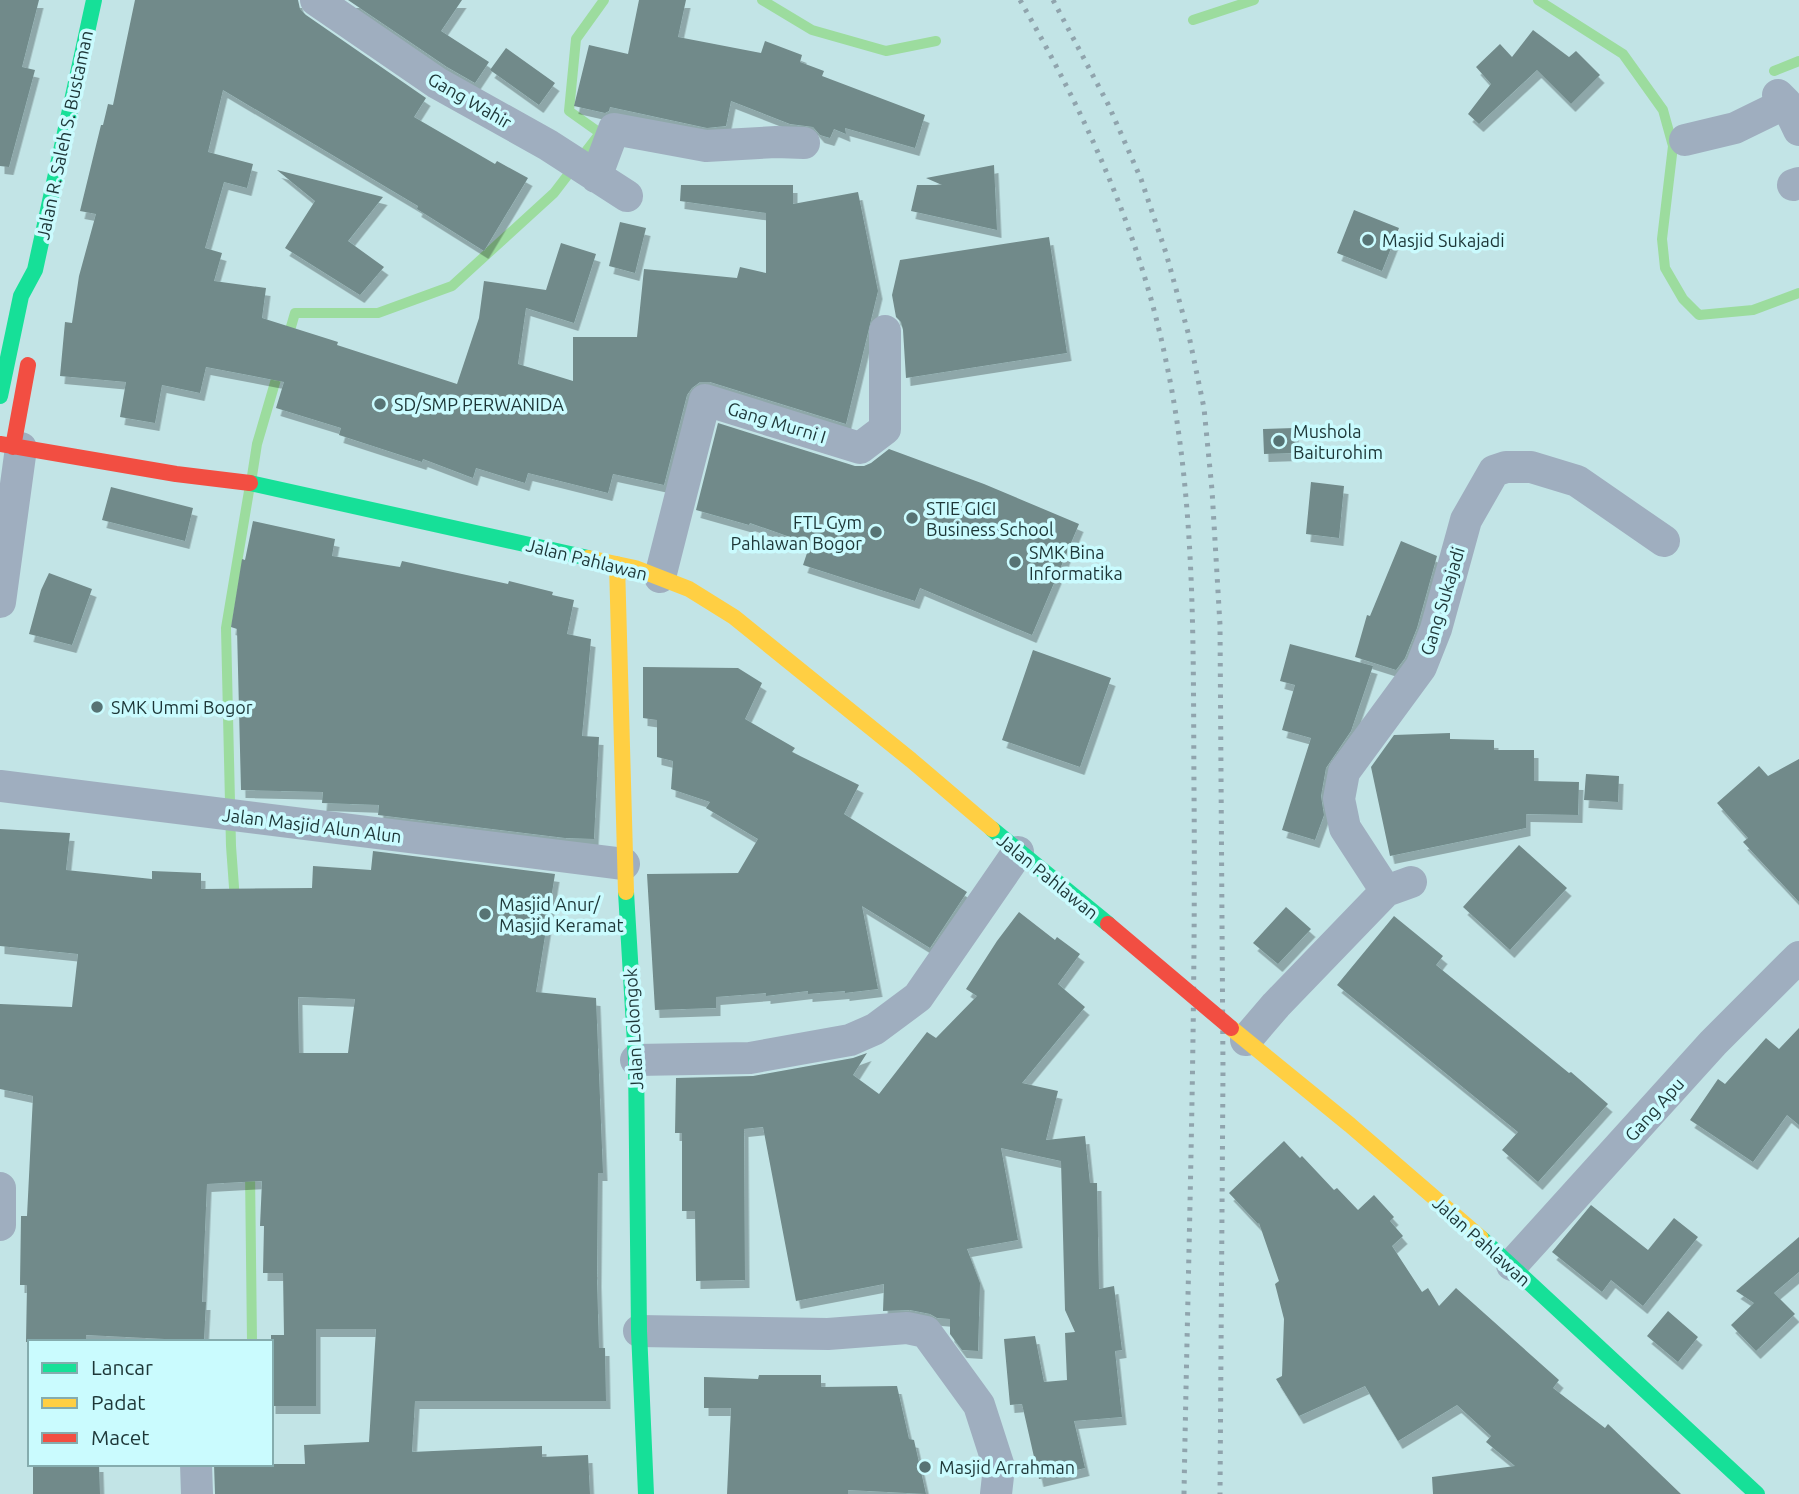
<svg xmlns="http://www.w3.org/2000/svg" width="1799" height="1494" font-family="Ubuntu,sans-serif">
<style>
.lines{fill:none;stroke-linecap:round;stroke-linejoin:round}
.stream{stroke:#9cdc9e;stroke-width:10}
.building{fill:#718a8a;fill-rule:evenodd;filter:url(#shadow)}
.street{stroke:#9faebf;stroke-width:32}
.fast{stroke:#16e098;stroke-width:16}
.slow{stroke:#ffcf43;stroke-width:16}
.jam{stroke:#f24e42;stroke-width:16}
.rail{stroke:#90a4ad;stroke-width:5;stroke-dasharray:3.5 7;stroke-linecap:butt}
.jam-bridge{stroke:#f24e42;stroke-width:16}
.poi-dot{fill:#577374;stroke:#cafbfe;stroke-width:2.5}
.labels{text-anchor:middle;dominant-baseline:central;stroke-width:7;stroke-linejoin:round;paint-order:stroke}
.street-label{font-size:18px;fill:#1d3637;stroke:#cafbfe}
.poi-label{font-size:18px;fill:#1d3637;stroke:#cafbfe;text-anchor:start}
</style>
<defs>
<filter id="shadow"><feDropShadow dx="4.5" dy="8" stdDeviation="0" flood-color="#0004"/></filter>
</defs>
<rect width="100%" height="100%" fill="#c2e4e6"/>
<g class="lines">
<!-- stream -->
<path class="stream" d="M 762,0 L 812,30 L 886,51 L 936,41
M 1538,0 L 1623,54 L 1663,110 L 1673,146 L 1662,239 L 1665,268 L 1683,299 L 1699,315 L 1753,310 L 1799,293
M 1193,20 L 1254,0
M 1774,71 L 1799,61
M 288,337 L 295,313 L 378,313 L 452,286 L 554,193 L 600,133 L 569,111 L 576,39 L 604,0
M 252,476 L 257,444 L 279,369
M 235,901 L 231,846 L 226,628 L 249,491
M 250,1171 L 252,1342"/>
</g>
<!-- building -->
<path class="building" d="M 0,0 L 39,0 L 22,67 L 35,70 L 9,167 L 0,166 Z
M 135,0 L 298,0 L 300,9 L 306,15 L 426,98 L 414,117 L 495,164 L 497,161 L 528,178 L 484,251 L 417,209 L 418,206 L 223,90 L 208,152 L 253,164 L 247,188 L 224,182 L 205,248 L 222,253 L 214,281 L 266,288 L 262,318 L 338,342 L 337,345 L 457,384 L 479,318 L 484,281 L 546,290 L 561,243 L 596,254 L 574,323 L 526,308 L 518,364 L 573,381 L 573,337 L 637,337 L 644,269 L 737,278 L 740,267 L 766,273 L 766,213 L 680,201 L 681,185 L 793,185 L 793,204 L 858,192 L 878,291 L 846,424 L 710,382 L 700,382 L 692,388 L 687,395 L 664,485 L 613,474 L 608,493 L 528,473 L 525,483 L 476,468 L 473,478 L 423,459 L 422,462 L 339,435 L 341,428 L 276,408 L 284,382 L 206,367 L 200,393 L 162,385 L 155,423 L 120,417 L 126,382 L 60,376 L 65,322 L 72,323 L 79,276 L 96,214 L 80,211 L 101,125 L 103,125 L 108,104 L 113,105 Z
M 348,0 L 462,0 L 441,31 L 489,62 L 475,83 L 447,67 Z
M 639,0 L 686,0 L 678,37 L 761,53 L 765,41 L 802,55 L 800,62 L 824,71 L 822,76 L 925,115 L 915,148 L 845,128 L 846,134 L 834,129 L 830,138 L 820,135 L 813,127 L 790,124 L 731,101 L 726,126 L 707,128 L 610,107 L 609,111 L 605,113 L 574,106 L 589,45 L 628,54 Z
M 1533,30 L 1569,57 L 1576,51 L 1600,75 L 1571,104 L 1537,70 L 1479,124 L 1468,114 L 1491,84 L 1476,67 L 1500,44 L 1512,57 Z
M 506,48 L 555,83 L 539,105 L 490,70 Z
M 994,165 L 997,230 L 911,211 L 917,185 L 942,185 L 926,178 Z
M 277,170 L 383,197 L 348,241 L 384,267 L 360,295 L 285,248 L 315,201 Z
M 1354,210 L 1399,228 L 1382,271 L 1337,253 Z
M 620,222 L 646,228 L 635,273 L 609,266 Z
M 1049,237 L 1067,353 L 906,378 L 903,330 L 901,322 L 896,317 L 892,295 L 900,260 Z
M 718,423 L 855,466 L 864,466 L 871,463 L 889,449 L 984,484 L 1079,524 L 1032,635 L 920,588 L 915,601 L 803,565 L 810,544 L 750,523 L 749,525 L 696,510 Z
M 1294,428 L 1295,453 L 1264,454 L 1263,429 Z
M 1311,482 L 1344,486 L 1339,538 L 1306,534 Z
M 111,487 L 193,508 L 185,541 L 102,520 Z
M 253,521 L 335,539 L 332,556 L 400,567 L 402,561 L 508,584 L 509,581 L 553,592 L 552,595 L 574,600 L 567,634 L 591,639 L 582,736 L 599,737 L 594,839 L 565,838 L 378,815 L 379,805 L 322,803 L 323,792 L 241,790 L 237,629 L 231,627 L 242,559 L 245,560 Z
M 1401,541 L 1437,556 L 1417,628 L 1405,658 L 1396,670 L 1355,657 L 1367,615 L 1370,616 Z
M 49,573 L 92,589 L 72,645 L 29,634 L 41,590 Z
M 1290,644 L 1373,666 L 1351,731 L 1326,768 L 1321,796 L 1324,815 L 1315,840 L 1282,830 L 1311,738 L 1282,730 L 1295,685 L 1280,681 Z
M 1033,650 L 1111,678 L 1080,767 L 1002,740 Z
M 643,667 L 738,668 L 762,683 L 745,719 L 795,748 L 792,752 L 859,785 L 844,814 L 967,892 L 930,948 L 862,906 L 878,989 L 845,993 L 845,991 L 808,994 L 808,991 L 766,996 L 766,993 L 716,997 L 716,1008 L 655,1010 L 647,874 L 738,873 L 758,839 L 706,808 L 710,802 L 671,789 L 673,761 L 657,757 L 657,720 L 643,718 Z
M 1450,733 L 1450,739 L 1494,740 L 1494,750 L 1534,750 L 1534,781 L 1579,782 L 1578,815 L 1526,814 L 1526,828 L 1390,856 L 1371,767 L 1394,735 Z
M 1799,759 L 1799,902 L 1743,842 L 1748,838 L 1717,803 L 1759,766 L 1768,776 Z
M 1586,774 L 1619,776 L 1618,802 L 1584,800 Z
M 0,829 L 70,833 L 66,870 L 152,879 L 152,871 L 201,873 L 201,889 L 312,888 L 313,866 L 371,870 L 373,851 L 555,874 L 536,992 L 596,998 L 603,1173 L 598,1173 L 597,1279 L 599,1348 L 605,1348 L 606,1401 L 415,1401 L 412,1452 L 542,1446 L 542,1457 L 588,1455 L 590,1494 L 215,1494 L 214,1464 L 305,1464 L 304,1445 L 369,1442 L 376,1329 L 316,1329 L 316,1406 L 271,1406 L 271,1335 L 284,1335 L 283,1273 L 263,1273 L 264,1226 L 260,1226 L 262,1181 L 207,1184 L 202,1302 L 206,1302 L 204,1341 L 86,1335 L 86,1342 L 26,1342 L 27,1285 L 20,1285 L 21,1216 L 27,1216 L 33,1096 L 0,1089 L 0,1004 L 72,1007 L 78,954 L 0,946 ZM 298,997 L 355,999 L 348,1053 L 299,1053 Z
M 1519,845 L 1567,888 L 1510,950 L 1463,907 Z
M 1286,907 L 1311,929 L 1278,964 L 1253,943 Z
M 1019,912 L 1055,940 L 1057,937 L 1080,954 L 1058,984 L 1085,1007 L 1022,1083 L 1058,1091 L 1046,1140 L 1085,1136 L 1090,1183 L 1097,1183 L 1099,1289 L 1114,1286 L 1122,1350 L 1115,1351 L 1122,1417 L 1074,1421 L 1085,1468 L 1039,1479 L 1022,1404 L 1010,1405 L 1004,1339 L 1035,1336 L 1044,1382 L 1067,1380 L 1065,1333 L 1075,1332 L 1065,1310 L 1061,1161 L 1001,1148 L 1018,1240 L 967,1249 L 980,1283 L 978,1351 L 962,1350 L 950,1334 L 950,1319 L 937,1318 L 930,1314 L 910,1310 L 883,1311 L 884,1284 L 796,1301 L 763,1127 L 744,1129 L 745,1280 L 696,1281 L 695,1211 L 682,1211 L 682,1133 L 675,1133 L 676,1078 L 753,1076 L 853,1058 L 867,1053 L 853,1075 L 879,1094 L 927,1032 L 936,1038 L 977,996 L 966,989 L 997,941 Z
M 1394,916 L 1443,956 L 1436,965 L 1569,1073 L 1571,1072 L 1608,1104 L 1538,1182 L 1502,1150 L 1518,1132 L 1337,985 Z
M 1799,1028 L 1799,1125 L 1787,1115 L 1753,1162 L 1690,1120 L 1718,1079 L 1725,1084 L 1766,1038 L 1779,1049 Z
M 1284,1141 L 1300,1158 L 1302,1156 L 1334,1190 L 1337,1188 L 1358,1210 L 1374,1195 L 1394,1217 L 1390,1221 L 1403,1236 L 1392,1246 L 1422,1292 L 1428,1288 L 1439,1306 L 1456,1288 L 1559,1380 L 1553,1388 L 1605,1428 L 1608,1424 L 1681,1494 L 1433,1494 L 1432,1477 L 1515,1466 L 1486,1442 L 1491,1436 L 1457,1405 L 1398,1441 L 1365,1386 L 1299,1416 L 1276,1379 L 1282,1376 L 1284,1319 L 1275,1284 L 1279,1281 L 1259,1223 L 1258,1224 L 1229,1193 Z
M 1591,1205 L 1648,1250 L 1674,1218 L 1698,1237 L 1643,1306 L 1611,1280 L 1602,1292 L 1552,1252 Z
M 1799,1237 L 1799,1272 L 1774,1293 L 1795,1314 L 1756,1351 L 1731,1325 L 1754,1303 L 1736,1291 Z
M 1668,1311 L 1698,1337 L 1678,1362 L 1647,1336 Z
M 759,1375 L 821,1375 L 821,1387 L 897,1386 L 909,1439 L 914,1440 L 926,1494 L 848,1490 L 848,1494 L 727,1494 L 731,1408 L 704,1408 L 704,1377 L 758,1379 Z
M 33,1464 L 99,1464 L 100,1494 L 33,1494 Z"/>
<g class="lines">
<!-- street -->
<path class="street" d="M 316,0 L 437,83 L 548,145 L 627,196
M 1778,95 L 1786,103 L 1799,130
M 1685,140 L 1735,128 L 1786,103
M 596,177 L 614,129 L 706,146 L 776,142 L 804,143
M 1793,185 L 1799,183
M 660,577 L 705,400 L 860,448 L 885,429 L 885,331
M 0,602 L 21,448
M 0,786 L 624,864
M 1386,891 L 1345,828 L 1339,799 L 1344,772 L 1421,667 L 1436,629 L 1466,520 L 1494,471 L 1506,467 L 1531,467 L 1577,481 L 1664,541
M 1246,1040 L 1276,1005 L 1386,891 L 1411,882
M 636,1060 L 750,1058 L 850,1040 L 875,1029 L 918,997 L 1018,852
M 0,1188 L 0,1225
M 1512,1265 L 1713,1043 L 1799,957
M 639,1331 L 828,1334 L 907,1328 L 926,1332 L 979,1405 L 999,1467 L 996,1494
M 196,1464 L 197,1494"/>
<!-- fast -->
<path class="fast" d="M 0,396 L 21,296 L 35,270 L 94,0
M 250,483 L 588,558
M 992,829 L 1108,924
M 626,892 L 636,1060 L 639,1331 L 646,1494
M 1481,1238 L 1757,1494"/>
<!-- slow -->
<path class="slow" d="M 588,558 L 635,568 L 689,589 L 734,617 L 911,760 L 992,829
M 617,564 L 626,892
M 1231,1028 L 1350,1125 L 1481,1238"/>
<!-- jam -->
<path class="jam" d="M 0,444 L 176,474 L 250,483
M 13,447 L 28,365"/>
<!-- rail -->
<path class="rail" d="M 1020,0 C 1086,116 1139,230 1166,361 C 1196,501 1193,646 1194,789 C 1196,1024 1188,1259 1184,1494
M 1053,0 L 1108,104 L 1141,179 L 1166,253 L 1189,336 L 1204,408 L 1212,490 L 1220,625 L 1223,1070 L 1220,1494"/>
<!-- jam-bridge -->
<path class="jam-bridge" d="M 1108,924 L 1231,1028"/>
</g>
<!-- markers -->
<g class="poi-dot">
<circle cx="1368" cy="240" r="7"/>
<circle cx="380" cy="404" r="7"/>
<circle cx="1279" cy="441" r="7"/>
<circle cx="912" cy="518" r="7"/>
<circle cx="876" cy="532" r="7"/>
<circle cx="1015" cy="562" r="7"/>
<circle cx="97" cy="707" r="7"/>
<circle cx="485" cy="914" r="7"/>
<circle cx="925" cy="1467" r="7"/>
</g>
<g class="labels">
<!-- street labels -->
<g class="street-label">
<text transform="translate(470 100) rotate(30)">Gang Wahir</text>
<text transform="translate(64 135) rotate(-78)">Jalan R. Saleh S. Bustaman</text>
<text transform="translate(777 422) rotate(17)">Gang Murni I</text>
<text transform="translate(587 559) rotate(14)">Jalan Pahlawan</text>
<text transform="translate(1442 601) rotate(-73)">Gang Sukajadi</text>
<text transform="translate(312 825) rotate(7)">Jalan Masjid Alun Alun</text>
<text transform="translate(1048 876) rotate(39)">Jalan Pahlawan</text>
<text transform="translate(633 1029) rotate(-93)">Jalan Lolongok</text>
<text transform="translate(1654 1109) rotate(-48)">Gang Apu</text>
<text transform="translate(1482 1241) rotate(42)">Jalan Pahlawan</text>
</g>
<!-- poi labels -->
<g class="poi-label">
<text x="1382" y="240">Masjid Sukajadi</text>
<text x="394" y="404">SD/SMP PERWANIDA</text>
<text x="1293" y="431">Mushola<tspan x="1293" dy="21">Baiturohim</tspan></text>
<text x="926" y="508">STIE GICI<tspan x="926" dy="21">Business School</tspan></text>
<text x="862" y="522" text-anchor="end">FTL Gym<tspan x="862" dy="21">Pahlawan Bogor</tspan></text>
<text x="1029" y="552">SMK Bina<tspan x="1029" dy="21">Informatika</tspan></text>
<text x="111" y="707">SMK Ummi Bogor</text>
<text x="499" y="904">Masjid Anur/<tspan x="499" dy="21">Masjid Keramat</tspan></text>
<text x="939" y="1467">Masjid Arrahman</text>
</g>
</g>
<!-- legend -->
<rect x="28" y="1340" width="245" height="126" fill="#cafbfe" stroke="#85acae" stroke-width="2"/>
<rect x="42" y="1363" width="35" height="10" fill="#16e098" stroke="#85acae" stroke-width="2"/>
<text x="91" y="1375" font-size="21" fill="#1d3637">Lancar</text>
<rect x="42" y="1398" width="35" height="10" fill="#ffcf43" stroke="#85acae" stroke-width="2"/>
<text x="91" y="1410" font-size="21" fill="#1d3637">Padat</text>
<rect x="42" y="1433" width="35" height="10" fill="#f24e42" stroke="#85acae" stroke-width="2"/>
<text x="91" y="1445" font-size="21" fill="#1d3637">Macet</text>
</svg>
